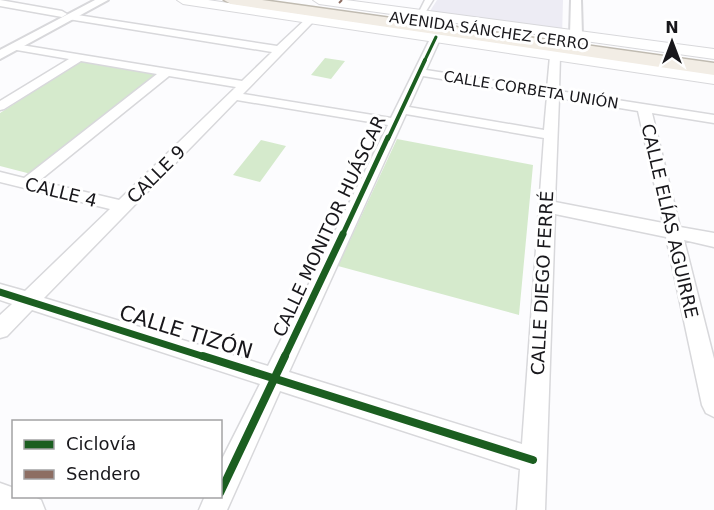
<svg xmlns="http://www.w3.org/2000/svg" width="714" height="510" font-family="'DejaVu Sans',sans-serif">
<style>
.commercial{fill:#edecf4}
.green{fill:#d5eacc}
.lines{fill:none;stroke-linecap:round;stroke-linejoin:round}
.minor-casing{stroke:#d8d8db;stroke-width:3}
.tertiary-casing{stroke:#d8d8db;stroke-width:4}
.secondary-casing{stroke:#d8d8db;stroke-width:2}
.trunk-casing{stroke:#c0bbb1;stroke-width:3}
.minor{fill:#fff;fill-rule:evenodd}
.tertiary{fill:#fff;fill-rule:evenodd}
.secondary{fill:#fff;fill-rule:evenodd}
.trunk{fill:#f2ede5;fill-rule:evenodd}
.quiet{stroke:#8d6e63;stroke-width:2;stroke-dasharray:4.5 2;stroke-linecap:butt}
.cycleway-far4-casing{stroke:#fff;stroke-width:5}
.cycleway-far3-casing{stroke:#fff;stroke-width:6}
.cycleway-far2-casing{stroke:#fff;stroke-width:8}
.cycleway-far1-casing{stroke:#fff;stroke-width:10}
.cycleway-casing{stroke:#fff;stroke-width:12}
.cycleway-far4{stroke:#1b5e20;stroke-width:3}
.cycleway-far3{stroke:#1b5e20;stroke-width:4}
.cycleway-far2{stroke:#1b5e20;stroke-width:5}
.cycleway-far1{stroke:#1b5e20;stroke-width:7}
.cycleway{stroke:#1b5e20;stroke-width:8}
.labels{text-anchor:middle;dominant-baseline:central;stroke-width:6;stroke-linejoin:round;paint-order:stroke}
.far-street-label{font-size:15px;fill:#18171b;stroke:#fff}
.street-label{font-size:18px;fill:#18171b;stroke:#fff}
.near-street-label{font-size:21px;fill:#18171b;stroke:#fff}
</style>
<rect width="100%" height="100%" fill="#fcfcfe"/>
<!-- commercial -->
<path class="commercial" d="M 437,0 L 563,0 L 562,37 L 425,19 Z"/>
<!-- green -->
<path class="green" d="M 325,58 L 345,61 L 331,79 L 311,75 Z
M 81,61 L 158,74 L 31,174 L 0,166 L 0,113 Z
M 397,139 L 533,165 L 519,315 L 338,266 Z
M 261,140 L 286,146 L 260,182 L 233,175 Z"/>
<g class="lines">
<!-- minor casing -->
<g class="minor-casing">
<path id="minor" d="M 0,0 L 62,11 L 67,14 L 62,17 L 0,6 Z
M 425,0 L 433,0 L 423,16 L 417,16 Z
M 71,14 L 277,46 L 308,17 L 314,17 L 314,21 L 243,94 L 391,118 L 431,37 L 436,34 L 441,37 L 426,70 L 547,89 L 550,56 L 555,53 L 560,56 L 559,91 L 714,115 L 714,123 L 652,113 L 680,227 L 714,233 L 714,247 L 684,240 L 714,359 L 714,417 L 706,413 L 702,405 L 666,237 L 555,214 L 545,510 L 517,510 L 520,469 L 280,391 L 227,510 L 199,510 L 205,496 L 220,496 L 220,463 L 260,384 L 32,310 L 7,336 L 0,338 L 0,315 L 12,304 L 0,300 L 0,284 L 25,291 L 110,209 L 0,182 L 0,172 L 24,178 L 157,74 L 81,61 L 4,109 L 0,110 L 0,101 L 69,59 L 11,49 L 10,47 L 15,44 L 242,81 L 272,52 L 68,19 L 68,15 ZM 169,76 L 236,87 L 119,200 L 39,181 ZM 423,76 L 547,96 L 544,130 L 409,107 ZM 559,98 L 638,111 L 663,223 L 555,202 ZM 237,100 L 388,125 L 268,366 L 44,298 ZM 406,114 L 544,138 L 522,444 L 289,372 Z
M 0,483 L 14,488 L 14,496 L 32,496 L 41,500 L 45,510 L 0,510 Z"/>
</g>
<!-- tertiary casing -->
<g class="tertiary-casing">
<path id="tertiary" d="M 95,0 L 108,0 L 0,59 L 0,50 Z
M 571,0 L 581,0 L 582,35 L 576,39 L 570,35 Z"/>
</g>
<!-- secondary casing -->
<g class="secondary-casing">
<path id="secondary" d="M 177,0 L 208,0 L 714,74 L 714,84 L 183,4 Z
M 313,0 L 346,0 L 714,49 L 714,59 L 319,4 Z"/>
</g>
<!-- trunk casing -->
<g class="trunk-casing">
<path id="trunk" d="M 224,0 L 262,0 L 714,63 L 714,75 L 231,4 Z"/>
</g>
<!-- minor -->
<use href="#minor" class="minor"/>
<!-- tertiary -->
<use href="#tertiary" class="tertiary"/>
<!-- secondary -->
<use href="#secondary" class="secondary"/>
<!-- trunk -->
<use href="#trunk" class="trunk"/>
<!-- quiet -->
<path class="quiet" d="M 339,3 L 342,0"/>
<!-- cycleway-far4 casing -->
<g class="cycleway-far4-casing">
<path id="cycleway-far4" d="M 424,62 L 436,37"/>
</g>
<!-- cycleway-far3 casing -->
<g class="cycleway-far3-casing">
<path id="cycleway-far3" d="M 388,139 L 425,60"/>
</g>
<!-- cycleway-far2 casing -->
<g class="cycleway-far2-casing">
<path id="cycleway-far2" d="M 342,236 L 388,137"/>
</g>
<!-- cycleway-far1 casing -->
<g class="cycleway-far1-casing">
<path id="cycleway-far1" d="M 0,292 L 208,358
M 284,358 L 343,234"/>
</g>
<!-- cycleway casing -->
<g class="cycleway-casing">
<path id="cycleway" d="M 203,356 L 533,460
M 220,493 L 285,356"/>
</g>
<!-- cycleway-far4 -->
<use href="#cycleway-far4" class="cycleway-far4"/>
<!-- cycleway-far3 -->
<use href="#cycleway-far3" class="cycleway-far3"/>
<!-- cycleway-far2 -->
<use href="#cycleway-far2" class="cycleway-far2"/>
<!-- cycleway-far1 -->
<use href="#cycleway-far1" class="cycleway-far1"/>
<!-- cycleway -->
<use href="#cycleway" class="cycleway"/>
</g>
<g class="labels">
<!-- far-street labels -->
<g class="far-street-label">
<text transform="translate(489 31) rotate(8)">AVENIDA SÁNCHEZ CERRO</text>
<text transform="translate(531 90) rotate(9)">CALLE CORBETA UNIÓN</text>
</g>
<!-- street labels -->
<g class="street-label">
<text transform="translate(156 174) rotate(-45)">CALLE 9</text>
<text transform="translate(61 192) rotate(14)">CALLE 4</text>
<text transform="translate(670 221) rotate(77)">CALLE ELÍAS AGUIRRE</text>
<text transform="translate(329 226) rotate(-65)">CALLE MONITOR HUÁSCAR</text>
<text transform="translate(542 283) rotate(-87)">CALLE DIEGO FERRÉ</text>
</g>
<!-- near-street labels -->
<g class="near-street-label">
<text transform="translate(186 332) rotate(17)">CALLE TIZÓN</text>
</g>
</g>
<!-- legend -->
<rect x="12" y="420" width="210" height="78" fill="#ffffff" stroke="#a3a2a4" stroke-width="1.5"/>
<rect x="24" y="440" width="30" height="9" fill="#1b5e20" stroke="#a3a2a4" stroke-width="1.5"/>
<text x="66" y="450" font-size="18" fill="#18171b">Ciclovía</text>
<rect x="24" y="470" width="30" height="9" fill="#8d6e63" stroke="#a3a2a4" stroke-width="1.5"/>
<text x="66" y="480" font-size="18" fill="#18171b">Sendero</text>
<!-- north arrow -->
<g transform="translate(672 42)" stroke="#ffffff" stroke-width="4.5" paint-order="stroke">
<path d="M0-4.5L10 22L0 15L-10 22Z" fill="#18171b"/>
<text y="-9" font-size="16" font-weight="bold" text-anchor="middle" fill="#18171b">N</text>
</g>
</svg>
